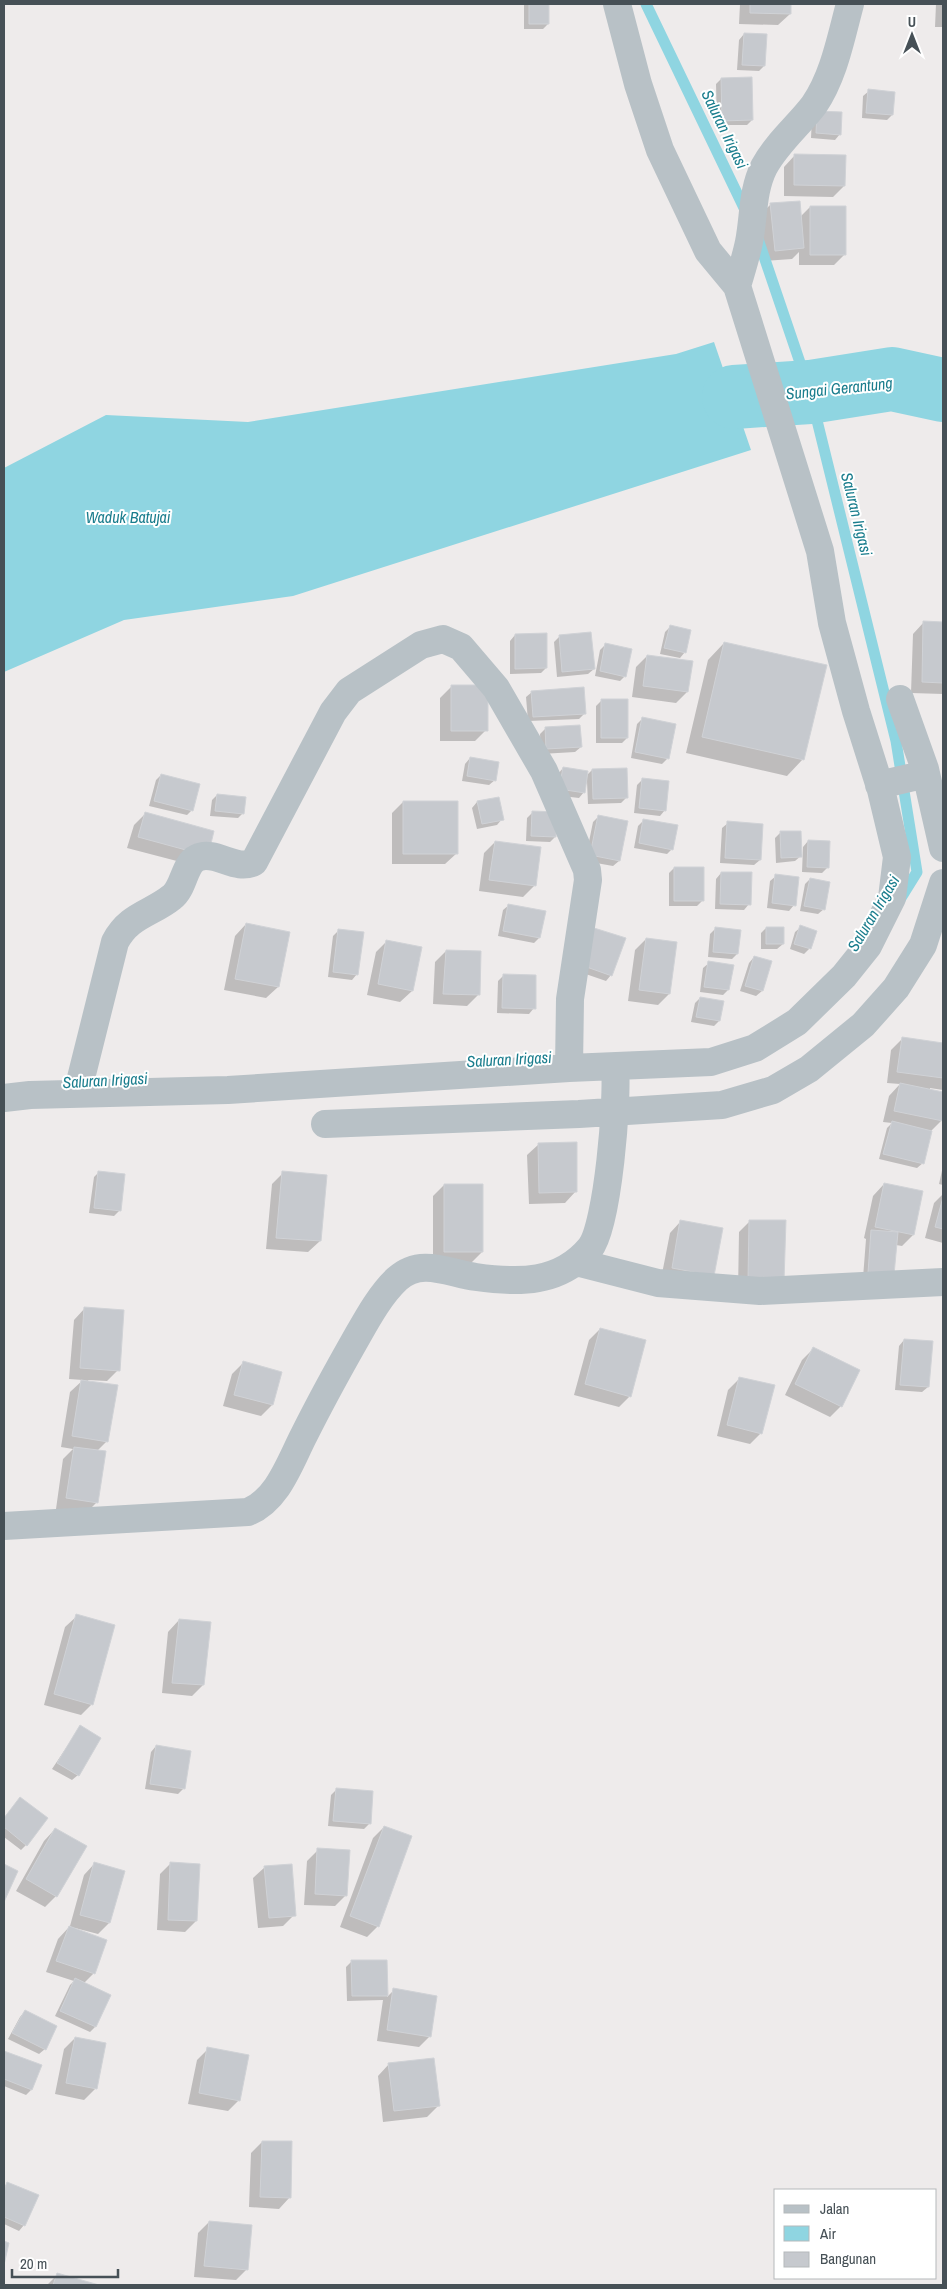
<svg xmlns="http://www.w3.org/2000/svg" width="947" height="2289" font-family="'Archivo Narrow',sans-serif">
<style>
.water{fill:#8fd5e1}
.shadow{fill:#0003}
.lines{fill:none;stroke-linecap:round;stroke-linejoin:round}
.stream{stroke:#8fd5e1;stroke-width:11}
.river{stroke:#8fd5e1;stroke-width:64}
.building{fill:#c6c9ce;stroke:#d0d2d6}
.minor{stroke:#b8c1c6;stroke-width:28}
.labels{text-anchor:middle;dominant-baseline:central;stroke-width:4;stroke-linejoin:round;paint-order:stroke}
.water-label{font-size:16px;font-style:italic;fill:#1a7d8d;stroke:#fff}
</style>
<rect width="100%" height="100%" fill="#eeebeb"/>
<!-- water -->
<path class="water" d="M 714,342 L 751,450 L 293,596 L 124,620 L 4,672 L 4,468 L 106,415 L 248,422 L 676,354 Z"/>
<!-- shadow -->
<path class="shadow" d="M 524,4 L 548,4 L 548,24 L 543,29 L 524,29 Z
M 740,4 L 790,4 L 790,14 L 778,25 L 739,24 Z
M 936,4 L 943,4 L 943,27 L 935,27 Z
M 744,34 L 764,66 L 759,71 L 737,70 L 739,40 Z
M 721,79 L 752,120 L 747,125 L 717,125 L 716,84 Z
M 869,91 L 892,115 L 887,120 L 862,118 L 863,96 Z
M 812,117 L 840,134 L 835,140 L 811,138 Z
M 795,155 L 844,186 L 833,197 L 784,196 L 784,167 Z
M 771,204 L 800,217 L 810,207 L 845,254 L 834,265 L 799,265 L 799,252 L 792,259 L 764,261 L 760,215 Z
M 924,622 L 943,623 L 943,694 L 911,693 L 913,634 Z
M 670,627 L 685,652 L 680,658 L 660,654 L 665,632 Z
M 590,634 L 594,669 L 588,674 L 557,677 L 554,642 L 559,637 Z
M 515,635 L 546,668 L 541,673 L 510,674 L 510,641 Z
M 724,643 L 803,759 L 787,776 L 686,753 L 708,660 Z
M 606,644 L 625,676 L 620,681 L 595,676 L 600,650 Z
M 647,656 L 687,692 L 676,703 L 632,697 L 636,667 Z
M 451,687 L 486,730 L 475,741 L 440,741 L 440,698 Z
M 532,692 L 585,713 L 579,719 L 528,721 L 526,697 Z
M 601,701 L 627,738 L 622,743 L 596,743 L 596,706 Z
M 643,718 L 675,725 L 667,759 L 662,764 L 631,758 L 637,724 Z
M 546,728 L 581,747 L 575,752 L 541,754 L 540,734 Z
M 470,758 L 495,780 L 489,785 L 462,781 L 465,764 Z
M 563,768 L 586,776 L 592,770 L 626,798 L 621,803 L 588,804 L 587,781 L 584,792 L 579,798 L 554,795 L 558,774 Z
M 161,775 L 192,810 L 187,815 L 149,806 L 156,780 Z
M 642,780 L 665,810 L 660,816 L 634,813 L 637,785 Z
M 217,795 L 243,813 L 238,818 L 210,816 L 212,800 Z
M 498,799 L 502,819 L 497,825 L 477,829 L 472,808 L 477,802 Z
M 403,802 L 457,853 L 445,864 L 392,864 L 392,813 Z
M 532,813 L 555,837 L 550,842 L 526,841 L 527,818 Z
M 145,814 L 213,832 L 196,866 L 127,848 L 134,825 Z
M 599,816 L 619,861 L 613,866 L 585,861 L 593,822 Z
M 644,820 L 672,849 L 667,854 L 634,848 L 638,826 Z
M 728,823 L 760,860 L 754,865 L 720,863 L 722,828 Z
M 780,833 L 802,855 L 795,861 L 776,863 L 775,838 Z
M 808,841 L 828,867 L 822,873 L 802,872 L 803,847 Z
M 495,842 L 535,885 L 523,897 L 479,891 L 484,853 Z
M 674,868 L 702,901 L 697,906 L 669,906 L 669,873 Z
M 721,873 L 749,904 L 744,910 L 715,909 L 716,879 Z
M 776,876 L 794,905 L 789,911 L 767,908 L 770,881 Z
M 810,879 L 824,909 L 818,914 L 800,911 L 805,884 Z
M 509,905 L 539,938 L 534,943 L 498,936 L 503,910 Z
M 246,924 L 278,987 L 266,998 L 224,990 L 235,936 Z
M 801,927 L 810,948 L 804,954 L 790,949 L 795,932 Z
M 716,928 L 737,954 L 732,959 L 708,957 L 710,934 Z
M 766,928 L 783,944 L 777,949 L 761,949 L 761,933 Z
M 339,930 L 357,974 L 352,980 L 328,977 L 333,936 Z
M 589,935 L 611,975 L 606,981 L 577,971 Z
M 646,939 L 669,994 L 658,1005 L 628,1001 L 635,950 Z
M 387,941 L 412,991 L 400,1002 L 367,995 L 376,952 Z
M 446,951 L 478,995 L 467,1006 L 433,1004 L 435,962 Z
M 754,957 L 762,991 L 756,996 L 740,991 L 749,963 Z
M 709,963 L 728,990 L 723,995 L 700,992 L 703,968 Z
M 503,976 L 534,1008 L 529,1014 L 497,1013 L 498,981 Z
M 700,998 L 719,1021 L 714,1026 L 691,1022 L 695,1003 Z
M 903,1038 L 943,1044 L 943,1090 L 930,1088 L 930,1090 L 943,1093 L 941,1121 L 931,1131 L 923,1163 L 917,1168 L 879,1159 L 887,1128 L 892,1123 L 883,1122 L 889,1096 L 900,1084 L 887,1083 L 891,1050 Z
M 539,1144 L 576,1191 L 565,1203 L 529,1204 L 527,1155 Z
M 943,1166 L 943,1185 L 939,1184 Z
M 99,1172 L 120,1210 L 114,1216 L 89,1213 L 94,1177 Z
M 283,1173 L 320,1241 L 308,1252 L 266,1249 L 272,1184 Z
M 884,1184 L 922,1192 L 913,1235 L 902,1246 L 896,1245 L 863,1278 L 866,1239 L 864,1238 L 873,1196 Z
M 444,1185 L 482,1252 L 471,1263 L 433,1263 L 433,1196 Z
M 943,1194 L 943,1243 L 925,1238 L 934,1203 Z
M 681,1221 L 713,1275 L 661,1279 L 670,1233 Z
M 750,1221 L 783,1281 L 738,1292 L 739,1232 Z
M 85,1308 L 118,1370 L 107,1381 L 88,1380 L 107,1441 L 97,1451 L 97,1502 L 86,1513 L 56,1509 L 63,1459 L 73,1449 L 61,1447 L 70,1392 L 83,1380 L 69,1379 L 74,1320 Z
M 600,1329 L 630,1396 L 619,1407 L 574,1395 L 589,1340 Z
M 904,1340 L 928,1387 L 922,1392 L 895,1390 L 899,1346 Z
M 813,1349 L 841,1406 L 830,1417 L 785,1395 L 802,1360 Z
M 243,1363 L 272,1405 L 261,1416 L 223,1406 L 232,1374 Z
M 739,1379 L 761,1433 L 750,1444 L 717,1436 L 728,1390 Z
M 77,1616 L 92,1704 L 81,1715 L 44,1705 L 65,1627 Z
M 179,1620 L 203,1685 L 192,1696 L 162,1693 L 168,1632 Z
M 80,1727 L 78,1775 L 72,1780 L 52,1769 Z
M 156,1746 L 184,1788 L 178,1794 L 145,1789 L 151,1752 Z
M 337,1789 L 369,1824 L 364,1829 L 328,1826 L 331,1795 Z
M 20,1798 L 26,1845 L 21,1850 L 4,1837 L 4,1818 Z
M 384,1827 L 378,1926 L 367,1937 L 340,1927 L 373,1838 Z
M 55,1829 L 56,1896 L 45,1907 L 16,1891 L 44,1841 Z
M 318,1850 L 346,1895 L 335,1906 L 304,1905 L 307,1861 Z
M 95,1863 L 109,1923 L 98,1934 L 75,1928 L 75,1930 L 94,1973 L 83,1984 L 95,2027 L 90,2032 L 55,2016 L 70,1985 L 74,1981 L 46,1972 L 58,1939 L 70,1926 L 84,1875 Z
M 171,1863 L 196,1921 L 185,1932 L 157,1930 L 160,1874 Z
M 265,1867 L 294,1915 L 283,1926 L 258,1928 L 253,1878 Z
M 352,1961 L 386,1961 L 387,1997 L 394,1990 L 430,2036 L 419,2047 L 377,2041 L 383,2000 L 347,2001 L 346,1967 Z
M 25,2011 L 45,2049 L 39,2054 L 8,2039 L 20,2017 Z
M 75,2038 L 96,2088 L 84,2100 L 55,2094 L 64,2049 Z
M 208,2049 L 239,2100 L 228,2111 L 188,2104 L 197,2060 Z
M 4,2052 L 40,2066 L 31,2090 L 26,2095 L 4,2086 Z
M 389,2064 L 438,2106 L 427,2117 L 383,2122 L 378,2076 Z
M 262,2142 L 290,2197 L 279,2209 L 249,2207 L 251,2153 Z
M 7,2184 L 24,2225 L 19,2231 L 4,2224 L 4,2187 Z
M 209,2222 L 247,2269 L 236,2280 L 194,2277 L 198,2233 Z
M 57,2275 L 95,2285 L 47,2285 Z"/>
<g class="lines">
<!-- stream -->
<path class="stream" d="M 646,4 L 747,214
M 756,233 L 810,392 L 896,741 L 917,872 L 899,901"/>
<!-- river -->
<path class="river" d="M 734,397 L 810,392 L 892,379 L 943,390"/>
</g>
<!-- building -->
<path class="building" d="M 529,4 L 549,4 L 549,24 L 529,24 Z
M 750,4 L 791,4 L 791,14 L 750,13 Z
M 744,33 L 767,34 L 765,66 L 742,65 Z
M 752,77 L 753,120 L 722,121 L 721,78 Z
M 868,89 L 895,92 L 893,115 L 866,113 Z
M 817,111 L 842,112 L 841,135 L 816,133 Z
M 794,154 L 846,155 L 845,186 L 794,185 Z
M 800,201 L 804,248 L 775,251 L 770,203 Z
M 810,206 L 846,206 L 846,255 L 810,255 Z
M 923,621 L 943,622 L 943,683 L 922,682 Z
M 670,625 L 691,630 L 686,653 L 664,648 Z
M 591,632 L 595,669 L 562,672 L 559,635 Z
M 547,633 L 547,668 L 515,669 L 515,634 Z
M 724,642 L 827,665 L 804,760 L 702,737 Z
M 605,643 L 632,649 L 626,677 L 600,671 Z
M 647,655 L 693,661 L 688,692 L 643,686 Z
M 451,685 L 488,685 L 488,731 L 451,731 Z
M 584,687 L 586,714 L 533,717 L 531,691 Z
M 601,699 L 628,699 L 628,738 L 601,738 Z
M 642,717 L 676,724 L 669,759 L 635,752 Z
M 580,725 L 582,747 L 546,749 L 545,727 Z
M 470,757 L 499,762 L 496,781 L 467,776 Z
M 563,767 L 588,771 L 585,793 L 559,789 Z
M 627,768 L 628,798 L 593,799 L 592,769 Z
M 161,774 L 200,784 L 193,811 L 154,801 Z
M 642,778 L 669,781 L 666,811 L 639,808 Z
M 217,794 L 246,797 L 244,814 L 215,811 Z
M 499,797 L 504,820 L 482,824 L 477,801 Z
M 403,801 L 458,801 L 458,854 L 403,854 Z
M 532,811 L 557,812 L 556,837 L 531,836 Z
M 145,812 L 214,831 L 208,856 L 138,837 Z
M 598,815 L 628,821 L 620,861 L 590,855 Z
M 643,819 L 678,825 L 673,850 L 639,843 Z
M 727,821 L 763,824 L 761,860 L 725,858 Z
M 780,831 L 801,831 L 802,857 L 781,858 Z
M 808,840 L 830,841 L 829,868 L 807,867 Z
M 495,841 L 541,847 L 536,886 L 489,880 Z
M 674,867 L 704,867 L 704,901 L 674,901 Z
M 721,872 L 752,872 L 751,905 L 720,904 Z
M 775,874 L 799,877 L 796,906 L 772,903 Z
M 810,878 L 830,882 L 825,910 L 804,906 Z
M 508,904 L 546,911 L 540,938 L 503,931 Z
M 246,923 L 290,932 L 279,987 L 235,979 Z
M 800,925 L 817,931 L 811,949 L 794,944 Z
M 715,927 L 741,930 L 738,954 L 713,952 Z
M 766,927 L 784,927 L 784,944 L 766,944 Z
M 594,928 L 626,938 L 612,976 L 581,965 Z
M 338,929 L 364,932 L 358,975 L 333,972 Z
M 646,938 L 677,942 L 670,994 L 639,990 Z
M 386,940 L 422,947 L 413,991 L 378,984 Z
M 446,950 L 481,951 L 480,995 L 443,994 Z
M 754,956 L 772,961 L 763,991 L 745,986 Z
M 708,961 L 734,965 L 729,990 L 704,987 Z
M 503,974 L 536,975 L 536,1009 L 502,1008 Z
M 700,997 L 724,1001 L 720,1021 L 696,1017 Z
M 902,1037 L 943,1043 L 943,1078 L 897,1072 Z
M 900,1083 L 943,1092 L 943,1121 L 894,1111 Z
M 892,1121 L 932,1131 L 924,1164 L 883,1154 Z
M 577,1142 L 577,1192 L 539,1193 L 538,1143 Z
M 98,1171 L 125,1174 L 121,1211 L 94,1208 Z
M 282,1171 L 327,1175 L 321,1241 L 276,1238 Z
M 884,1183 L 923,1191 L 914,1235 L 875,1227 Z
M 444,1184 L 483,1184 L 483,1252 L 444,1252 Z
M 943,1197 L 943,1229 L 935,1227 Z
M 680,1220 L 723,1228 L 714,1276 L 672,1268 Z
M 749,1220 L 786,1220 L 784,1282 L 748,1281 Z
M 871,1230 L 898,1232 L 894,1275 L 868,1273 Z
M 84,1307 L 124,1310 L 120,1371 L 80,1368 Z
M 600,1328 L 646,1340 L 631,1397 L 585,1384 Z
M 904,1339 L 933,1341 L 929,1387 L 900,1385 Z
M 813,1347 L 860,1370 L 842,1407 L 795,1384 Z
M 243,1361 L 282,1372 L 273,1405 L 234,1395 Z
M 739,1377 L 775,1385 L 762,1434 L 727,1425 Z
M 81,1380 L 118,1385 L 108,1442 L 72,1436 Z
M 74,1447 L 106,1451 L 98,1503 L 66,1498 Z
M 76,1614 L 115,1625 L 93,1705 L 54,1694 Z
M 179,1619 L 211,1622 L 204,1685 L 172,1683 Z
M 80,1725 L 101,1738 L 79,1776 L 57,1763 Z
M 156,1745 L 191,1751 L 185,1789 L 150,1784 Z
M 336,1788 L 373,1791 L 371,1824 L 333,1821 Z
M 20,1797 L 48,1818 L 27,1846 L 4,1827 L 4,1818 Z
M 384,1826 L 412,1836 L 379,1927 L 350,1916 Z
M 55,1828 L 87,1846 L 57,1897 L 26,1879 Z
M 317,1848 L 350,1850 L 347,1896 L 315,1894 Z
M 94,1862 L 125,1871 L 110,1923 L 80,1915 Z
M 170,1862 L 200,1864 L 197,1921 L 168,1920 Z
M 4,1864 L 18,1871 L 4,1902 Z
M 292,1864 L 296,1916 L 269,1918 L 264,1866 Z
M 69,1926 L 107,1940 L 95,1974 L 56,1961 Z
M 351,1960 L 387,1960 L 388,1996 L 352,1996 Z
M 75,1978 L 111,1995 L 96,2027 L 60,2011 Z
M 393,1988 L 437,1996 L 431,2037 L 387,2030 Z
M 25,2010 L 57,2026 L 46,2050 L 12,2033 Z
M 75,2037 L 106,2043 L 97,2089 L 66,2083 Z
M 207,2047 L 249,2055 L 240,2101 L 199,2093 Z
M 4,2051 L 42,2065 L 32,2090 L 4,2079 Z
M 434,2058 L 440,2106 L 394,2111 L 388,2063 Z
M 262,2141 L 292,2141 L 291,2198 L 260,2197 Z
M 7,2182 L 39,2195 L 25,2226 L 4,2217 L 4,2190 Z
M 209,2221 L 252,2225 L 248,2270 L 204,2266 Z
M 4,2241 L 9,2243 L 4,2265 Z
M 57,2273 L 99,2285 L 53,2285 Z"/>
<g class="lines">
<!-- minor -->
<path class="minor" d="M 737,286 C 741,272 746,257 749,242 C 754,217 752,191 764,167 C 777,143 798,126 814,105 C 834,76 841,37 850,4
M 900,699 L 925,769 L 943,848
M 879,785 L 926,774
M 77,1094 L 115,942 C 129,915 151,914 172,897 C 184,888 184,864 197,858 C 215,849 236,872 254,862 L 333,712 L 349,691 L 421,645 L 443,639 L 461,647 L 496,688 L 544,771 L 587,870 L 588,880 L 570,999 L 569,1068
M 4,1098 L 30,1095 L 228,1090 L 569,1068 L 711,1062 L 755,1048 L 797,1022 L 844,976 L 868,946 L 892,898 L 897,857 L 881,790 L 856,711 L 832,623 L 820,551 L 737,286 L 708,251 L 660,150 L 638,84 L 617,4
M 325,1124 L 579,1114 L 722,1105 L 773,1090 L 809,1069 L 863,1025 L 896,988 L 923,945 L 943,883
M 576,1262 L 658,1283 L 760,1291 L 943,1282
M 4,1526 L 248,1512 C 278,1500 290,1462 304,1435 C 320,1403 337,1372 354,1342 C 366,1321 379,1296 397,1279 C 421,1257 448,1273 476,1277 C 518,1283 560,1284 590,1248 C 608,1226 618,1098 615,1067"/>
</g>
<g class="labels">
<!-- water labels -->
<g class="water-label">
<text transform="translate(725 129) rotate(64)">Saluran Irigasi</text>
<text transform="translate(839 388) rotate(-6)">Sungai Gerantung</text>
<text transform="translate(857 514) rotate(76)">Saluran Irigasi</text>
<text x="128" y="517">Waduk Batujai</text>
<text transform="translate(873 913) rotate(-59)">Saluran Irigasi</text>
<text transform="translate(509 1059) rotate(-3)">Saluran Irigasi</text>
<text transform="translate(105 1080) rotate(-3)">Saluran Irigasi</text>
</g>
</g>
<!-- border -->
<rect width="947" height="2289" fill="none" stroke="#465056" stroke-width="10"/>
<!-- legend -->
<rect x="774" y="2189" width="162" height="90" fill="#ffffff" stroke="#b5b9bb"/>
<rect x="784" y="2205" width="25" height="8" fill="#b8c1c6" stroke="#b5b9bb"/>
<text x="820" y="2214" font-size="15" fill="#465056">Jalan</text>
<rect x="784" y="2226" width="25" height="15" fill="#8fd5e1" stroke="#b5b9bb"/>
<text x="820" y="2239" font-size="15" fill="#465056">Air</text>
<rect x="784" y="2252" width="25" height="15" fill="#c6c9ce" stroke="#b5b9bb"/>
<text x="820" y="2264" font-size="15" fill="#465056">Bangunan</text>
<!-- north arrow -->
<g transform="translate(912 35)" stroke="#ffffff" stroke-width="4" paint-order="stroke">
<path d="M0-4L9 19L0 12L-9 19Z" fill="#465056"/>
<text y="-8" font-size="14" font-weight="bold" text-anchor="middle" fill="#465056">U</text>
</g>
<!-- scale -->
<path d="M12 2269v8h106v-8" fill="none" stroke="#465056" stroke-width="2.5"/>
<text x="20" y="2269" font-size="15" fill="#465056" stroke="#ffffff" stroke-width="4" paint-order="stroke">20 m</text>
</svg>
